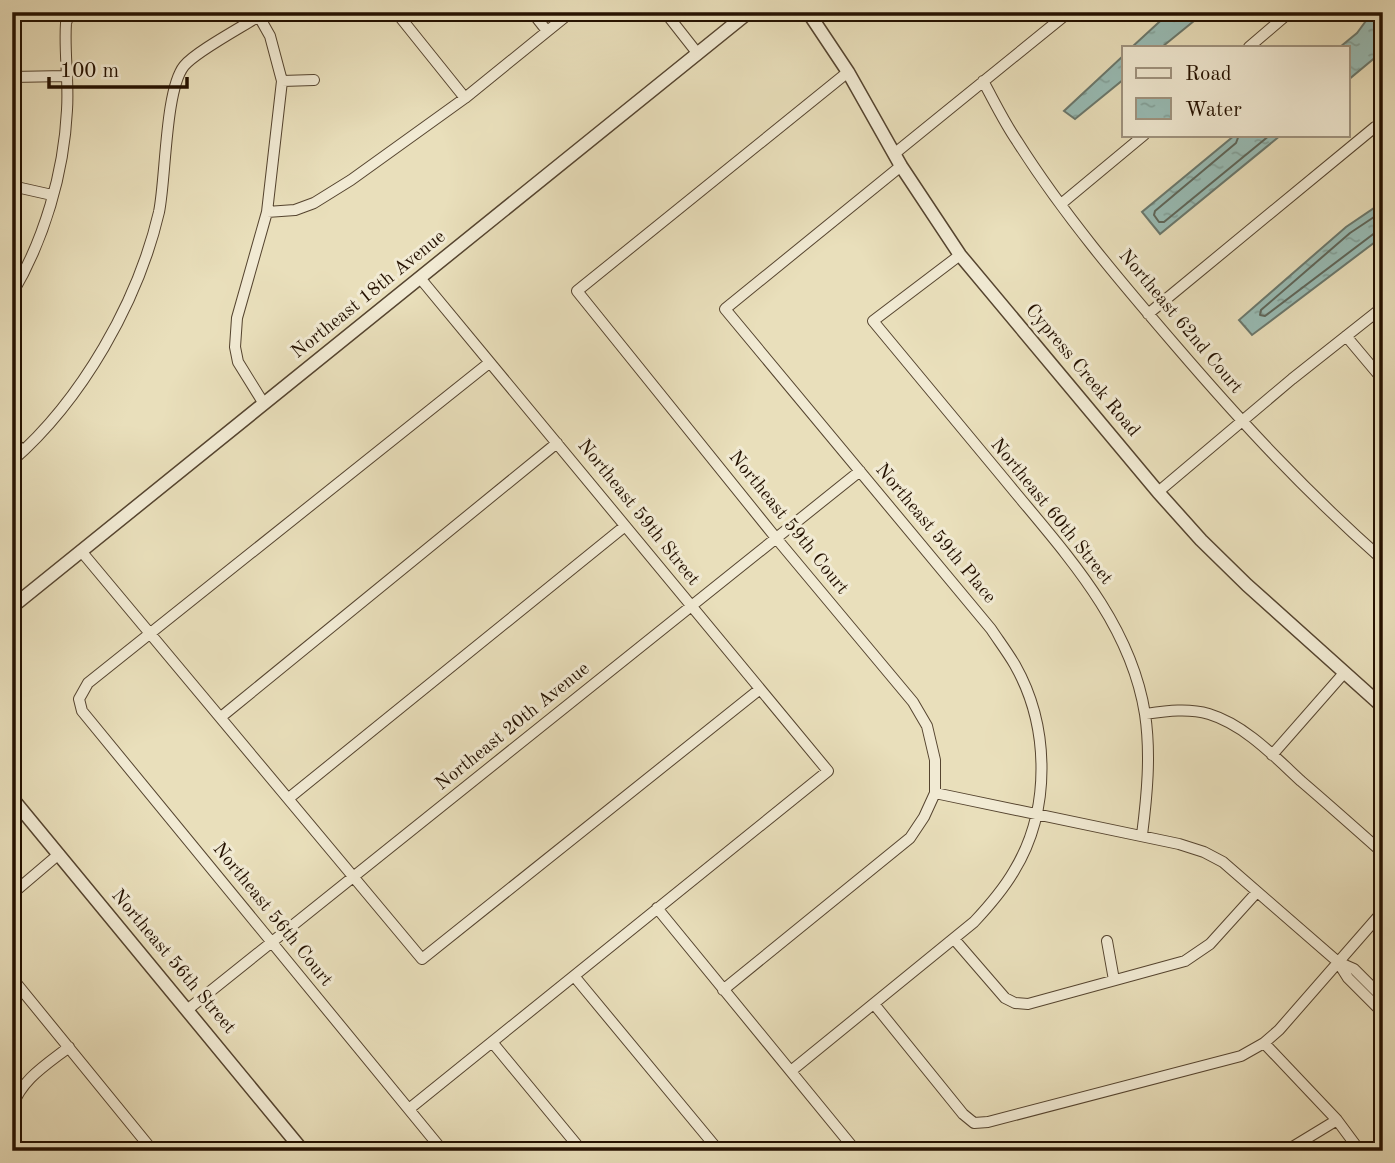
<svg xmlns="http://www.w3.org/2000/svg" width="1395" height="1163" font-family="'Old Standard TT',serif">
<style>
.water{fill:url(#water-ripples);stroke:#6a786d;stroke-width:2}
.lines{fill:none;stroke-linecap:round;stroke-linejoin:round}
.shore{stroke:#5e665a;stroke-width:2}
.minor-casing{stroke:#55442f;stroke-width:12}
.tertiary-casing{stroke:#55442f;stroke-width:15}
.minor{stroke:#f1ead3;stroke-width:10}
.tertiary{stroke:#f1ead3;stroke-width:12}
.labels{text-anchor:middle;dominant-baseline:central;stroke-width:6;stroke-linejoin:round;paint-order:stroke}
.street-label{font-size:19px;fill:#241100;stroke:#f1ead3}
</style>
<defs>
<pattern id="water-ripples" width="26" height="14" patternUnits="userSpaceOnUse" patternTransform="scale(1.75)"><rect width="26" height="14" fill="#98bcb5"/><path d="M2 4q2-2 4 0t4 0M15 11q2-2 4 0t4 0" fill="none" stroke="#83a19a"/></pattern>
</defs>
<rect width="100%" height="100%" fill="#e9dfbb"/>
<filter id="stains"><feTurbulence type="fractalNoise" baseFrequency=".00286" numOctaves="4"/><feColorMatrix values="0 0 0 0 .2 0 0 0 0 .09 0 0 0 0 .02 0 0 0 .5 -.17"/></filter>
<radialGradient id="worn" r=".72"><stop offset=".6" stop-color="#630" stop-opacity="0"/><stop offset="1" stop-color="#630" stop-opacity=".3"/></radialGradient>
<!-- water -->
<path class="water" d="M 1170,12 L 1205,12 L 1162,47 L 1132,47 Z
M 1371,12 L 1383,12 L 1383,51 L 1348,80 L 1348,47 L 1340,47 L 1357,33 L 1371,14 Z
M 1124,55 L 1124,79 L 1075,119 L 1064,111 Z
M 1235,135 L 1281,135 L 1160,234 L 1142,212 Z
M 1383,202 L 1383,236 L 1252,335 L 1239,320 L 1346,227 Z"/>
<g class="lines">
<!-- shore -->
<path class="shore" d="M 1239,135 L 1236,143 L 1155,211 L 1154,215 L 1159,222 L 1164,222 L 1270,135
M 1383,211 L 1350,233 L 1261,310 L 1260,315 L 1265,316 L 1376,232 L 1383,231"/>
<!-- minor casing -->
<g class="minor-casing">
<path id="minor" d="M 396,12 L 465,98
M 532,12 L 547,31
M 665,12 L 698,54
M 257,13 L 270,36 L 282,81 L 267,212 L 237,318 L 235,347 L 238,362 L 264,404
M 1249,47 L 1290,12
M 12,77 L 66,76
M 282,81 L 314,80
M 983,81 C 994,101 1004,122 1017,141 C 1063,214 1120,281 1176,346 C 1243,424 1306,492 1383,560
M 894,154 L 1069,12
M 12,186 L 52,195
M 1061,204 L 1144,135
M 267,212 L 295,210 L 314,203 L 351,180 L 465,98 L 571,12
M 960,255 L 873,321 C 917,374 961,427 1005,480 C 1063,551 1130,620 1145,714 C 1151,754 1147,796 1142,835
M 12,294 C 44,240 64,173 67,110 C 69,81 64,52 66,23 L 70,12
M 1148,314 L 1375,127 L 1383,123
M 1346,336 L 1383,380
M 12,440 L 23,451
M 12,461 C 82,400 138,302 159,212 C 166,178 165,90 184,66 C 195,52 242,27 259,16
M 1158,492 L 1292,379 L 1383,307
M 81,551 L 422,959 L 760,689
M 1145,714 C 1167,711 1188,708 1209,714 C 1245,725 1275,757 1301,781 C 1329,805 1356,829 1383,853
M 221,717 L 557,443
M 1272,755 L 1344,673
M 935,793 L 1179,844 L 1204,852 L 1223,862 L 1338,962 L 1348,978 L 1383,1013
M 289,798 L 625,526
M 12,894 L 59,854
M 657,908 L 856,1151
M 954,939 L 1005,998 L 1015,1003 L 1028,1004 L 1185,961 L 1210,944 L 1257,892
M 1107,941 L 1114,980
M 1338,962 L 1354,969 L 1383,998
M 574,976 L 719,1151
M 12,978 L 153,1151
M 723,990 L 910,838 L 924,817 L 935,793 L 935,760 L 927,726 L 913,702 L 776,538 L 577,291 L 848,72
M 874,1004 L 963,1114 L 974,1123 L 988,1122 L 1241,1056 L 1264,1043 L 1279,1030 L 1383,911
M 187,1010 L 860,471
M 492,1042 L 582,1151
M 1264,1043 L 1337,1120 L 1360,1151
M 791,1071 L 974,922 C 989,906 1003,890 1014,871 C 1051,810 1050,727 1015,665 C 1008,653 999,641 991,629 L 725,309 L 901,166
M 12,1107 C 22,1079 46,1065 69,1047
M 409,1109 L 828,771 L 420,278
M 12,1140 L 17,1151
M 443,1151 L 82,711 L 79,699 L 88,683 L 489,363
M 1286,1151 L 1337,1120"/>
</g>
<!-- tertiary casing -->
<g class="tertiary-casing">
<path id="tertiary" d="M 808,12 L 848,72 L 901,166 L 960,255 L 1158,492 L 1201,540 L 1247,585 L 1383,707
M 12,607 L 749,12
M 12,798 L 303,1151"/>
</g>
<!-- minor -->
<use href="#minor" class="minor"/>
<!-- tertiary -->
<use href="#tertiary" class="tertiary"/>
</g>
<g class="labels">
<!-- street labels -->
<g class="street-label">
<text transform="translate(369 295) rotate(-39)">Northeast 18th Avenue</text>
<text transform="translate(1180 322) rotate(50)">Northeast 62nd Court</text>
<text transform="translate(1082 371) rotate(50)">Cypress Creek Road</text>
<text transform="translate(1051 512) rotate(51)">Northeast 60th Street</text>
<text transform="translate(638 513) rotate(51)">Northeast 59th Street</text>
<text transform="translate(788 523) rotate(51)">Northeast 59th Court</text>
<text transform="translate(935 534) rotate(50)">Northeast 59th Place</text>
<text transform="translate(513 727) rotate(-39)">Northeast 20th Avenue</text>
<text transform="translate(272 915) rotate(51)">Northeast 56th Court</text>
<text transform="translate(173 962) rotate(50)">Northeast 56th Street</text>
</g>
</g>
<!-- margin -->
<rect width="1395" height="1163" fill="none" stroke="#e9dfbb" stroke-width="42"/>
<rect x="14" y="14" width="1367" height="1135" fill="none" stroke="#241100" stroke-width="3.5"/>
<rect x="21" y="21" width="1353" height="1121" fill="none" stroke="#241100" stroke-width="2"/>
<!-- legend -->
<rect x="1122" y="46" width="228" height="91" fill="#f1ead3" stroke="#9f937f" stroke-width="2"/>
<rect x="1136" y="68" width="35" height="10" fill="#f1ead3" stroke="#9f937f" stroke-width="2"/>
<text x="1185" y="80" font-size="21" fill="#241100">Road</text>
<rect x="1136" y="98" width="35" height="21" fill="url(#water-ripples)" stroke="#9f937f" stroke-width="2"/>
<text x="1185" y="116" font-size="21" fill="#241100">Water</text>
<!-- scale -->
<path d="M49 77v10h138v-10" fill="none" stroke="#241100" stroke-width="3.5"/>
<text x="60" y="77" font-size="21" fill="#241100" stroke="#f1ead3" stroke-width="5" paint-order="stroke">100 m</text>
<rect width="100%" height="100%" filter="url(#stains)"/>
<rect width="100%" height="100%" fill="url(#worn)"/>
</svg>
